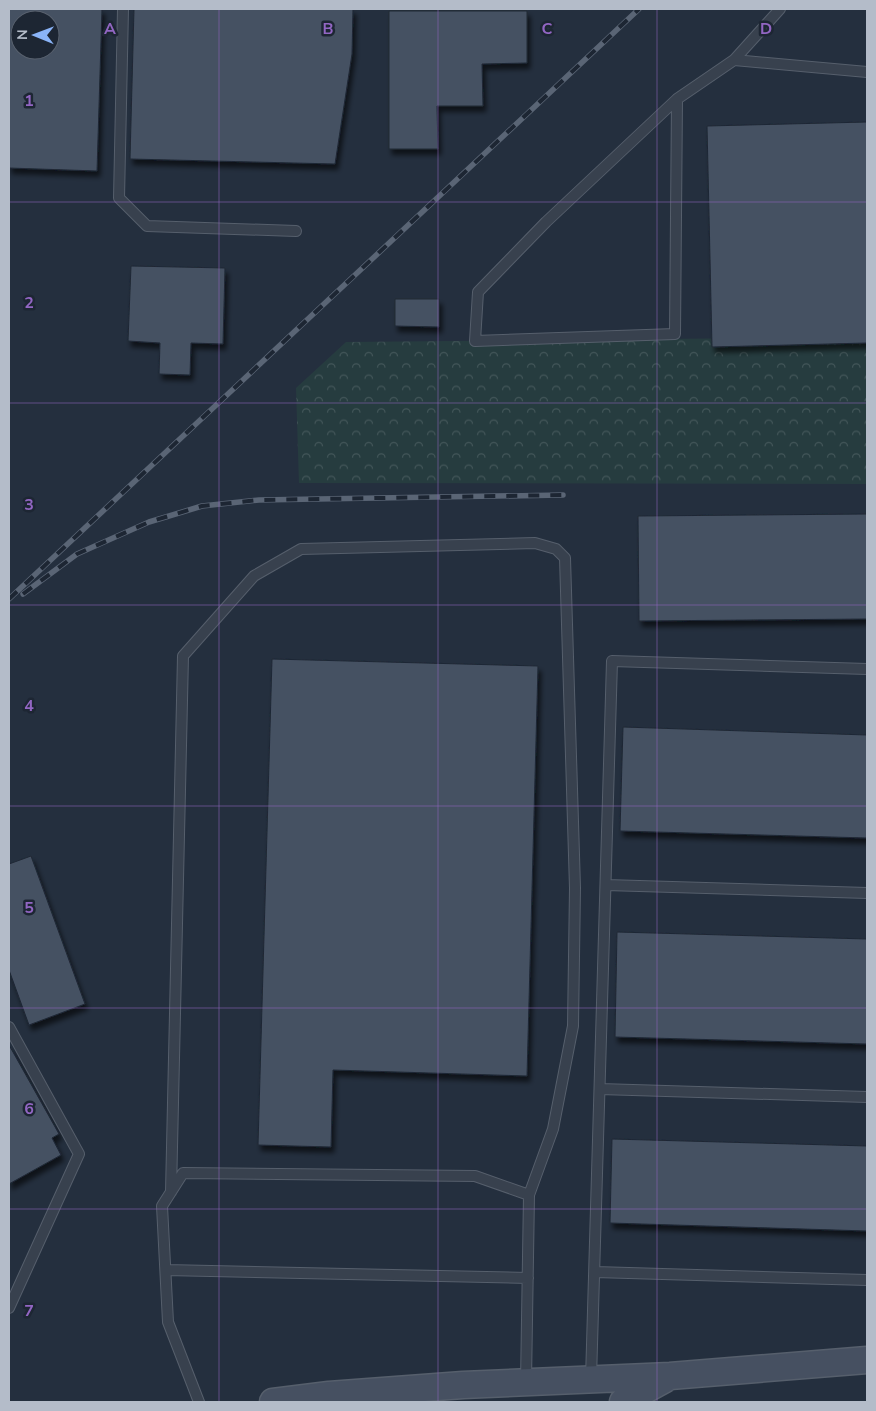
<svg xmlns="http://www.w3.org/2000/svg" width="876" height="1411" font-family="'Nunito Sans',sans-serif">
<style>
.forest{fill:url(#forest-crowns)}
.building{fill:#455162;stroke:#1f2835;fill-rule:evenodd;filter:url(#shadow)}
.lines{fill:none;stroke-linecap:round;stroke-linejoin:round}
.lane-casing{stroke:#565f6c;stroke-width:12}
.secondary-casing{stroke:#565f6c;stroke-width:29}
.lane{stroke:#38414e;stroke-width:10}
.secondary{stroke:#465061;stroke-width:26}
.rail-casing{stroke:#5a6575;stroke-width:5.5}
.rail{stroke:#1d2633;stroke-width:4;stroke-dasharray:11;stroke-linecap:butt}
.grid{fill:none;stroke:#9266c3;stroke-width:1;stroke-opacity:0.55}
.grid-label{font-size:16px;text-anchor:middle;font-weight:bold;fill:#9266c3;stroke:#1d2633;stroke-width:5;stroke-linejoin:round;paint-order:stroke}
</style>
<defs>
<pattern id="forest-crowns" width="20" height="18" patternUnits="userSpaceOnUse" patternTransform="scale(1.25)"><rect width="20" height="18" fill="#263c3f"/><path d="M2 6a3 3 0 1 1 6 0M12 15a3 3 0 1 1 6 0" fill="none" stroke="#435659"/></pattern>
<filter id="shadow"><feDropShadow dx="3" dy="5.5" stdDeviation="2.5" flood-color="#0009"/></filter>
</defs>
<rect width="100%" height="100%" fill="#242f3e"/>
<!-- forest -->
<path class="forest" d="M 867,337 L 867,484 L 299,483 L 296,388 L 346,342 Z"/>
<!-- building -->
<path class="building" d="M 9,9 L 102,9 L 97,171 L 9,168 ZM 20,20 L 50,20 L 50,50 L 20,50 Z
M 134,9 L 353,9 L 352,54 L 335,164 L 130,159 Z
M 389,11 L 527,11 L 527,63 L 482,64 L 483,106 L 437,106 L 438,149 L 389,149 Z
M 867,122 L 867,343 L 712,347 L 707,126 Z
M 131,266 L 225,268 L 223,344 L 191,343 L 190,375 L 159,374 L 160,343 L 128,341 Z
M 395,299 L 439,299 L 439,327 L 395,326 Z
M 867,514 L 867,619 L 639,621 L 638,516 Z
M 272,659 L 538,666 L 527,1076 L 333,1070 L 331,1147 L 258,1145 Z
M 623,727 L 867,735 L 867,838 L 620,831 Z
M 31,856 L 85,1004 L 29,1025 L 9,970 L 9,864 Z
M 617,932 L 867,939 L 867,1044 L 615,1037 Z
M 9,1045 L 59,1134 L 52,1138 L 61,1155 L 9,1184 Z
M 612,1139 L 867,1146 L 867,1231 L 610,1223 Z"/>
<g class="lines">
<!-- lane casing -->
<g class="lane-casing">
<path id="lane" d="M 123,9 L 119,198 L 147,226 L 296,231
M 734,60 L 867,72
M 677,99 L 675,334 L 475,341 L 478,292 L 546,222 L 677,99 L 734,60 L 780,9
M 606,885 L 867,893
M 9,1027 L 79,1154 L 9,1308
M 600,1089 L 867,1097
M 171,1192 L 183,656 L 254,576 L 301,549 L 535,543 L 556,549 L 565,558 L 575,888 L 573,1026 L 553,1129 L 529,1195
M 166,1270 L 528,1278
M 595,1272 L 867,1280
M 591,1379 L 612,661 L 867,669
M 199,1402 L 168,1322 L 162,1206 L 183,1173 L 475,1176 L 529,1195 L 526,1382"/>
</g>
<!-- secondary casing -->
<g class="secondary-casing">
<path id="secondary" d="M 273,1402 L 329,1395 L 463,1385 L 670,1376 L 867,1360
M 623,1402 L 665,1379"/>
</g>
<!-- lane -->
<use href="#lane" class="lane"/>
<!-- secondary -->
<use href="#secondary" class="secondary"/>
<!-- rail casing -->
<g class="rail-casing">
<path id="rail" d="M 23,594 L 77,554 L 149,522 L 202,506 L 259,500 L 563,495
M 9,599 L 639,9"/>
</g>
<!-- rail -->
<use href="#rail" class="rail"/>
</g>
<!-- grid -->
<path class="grid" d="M 219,9 L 219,1402M 438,9 L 438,1402M 657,9 L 657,1402M 9,202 L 867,202M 9,403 L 867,403M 9,605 L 867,605M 9,806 L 867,806M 9,1008 L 867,1008M 9,1209 L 867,1209"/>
<g class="grid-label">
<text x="110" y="34">A</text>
<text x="328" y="34">B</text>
<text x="547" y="34">C</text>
<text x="766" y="34">D</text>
<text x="29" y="106">1</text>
<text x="29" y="308">2</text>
<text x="29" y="510">3</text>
<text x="29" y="711">4</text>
<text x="29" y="913">5</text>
<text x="29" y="1114">6</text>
<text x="29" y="1316">7</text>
</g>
<!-- border -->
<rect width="876" height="1411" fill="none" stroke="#b4bcc9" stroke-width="20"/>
<!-- north arrow -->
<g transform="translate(35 35) rotate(271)"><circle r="24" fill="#1d2633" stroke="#59626f"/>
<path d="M0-4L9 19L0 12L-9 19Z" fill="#8ab4f8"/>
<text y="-8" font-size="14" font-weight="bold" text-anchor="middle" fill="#b4bcc9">N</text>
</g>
</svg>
